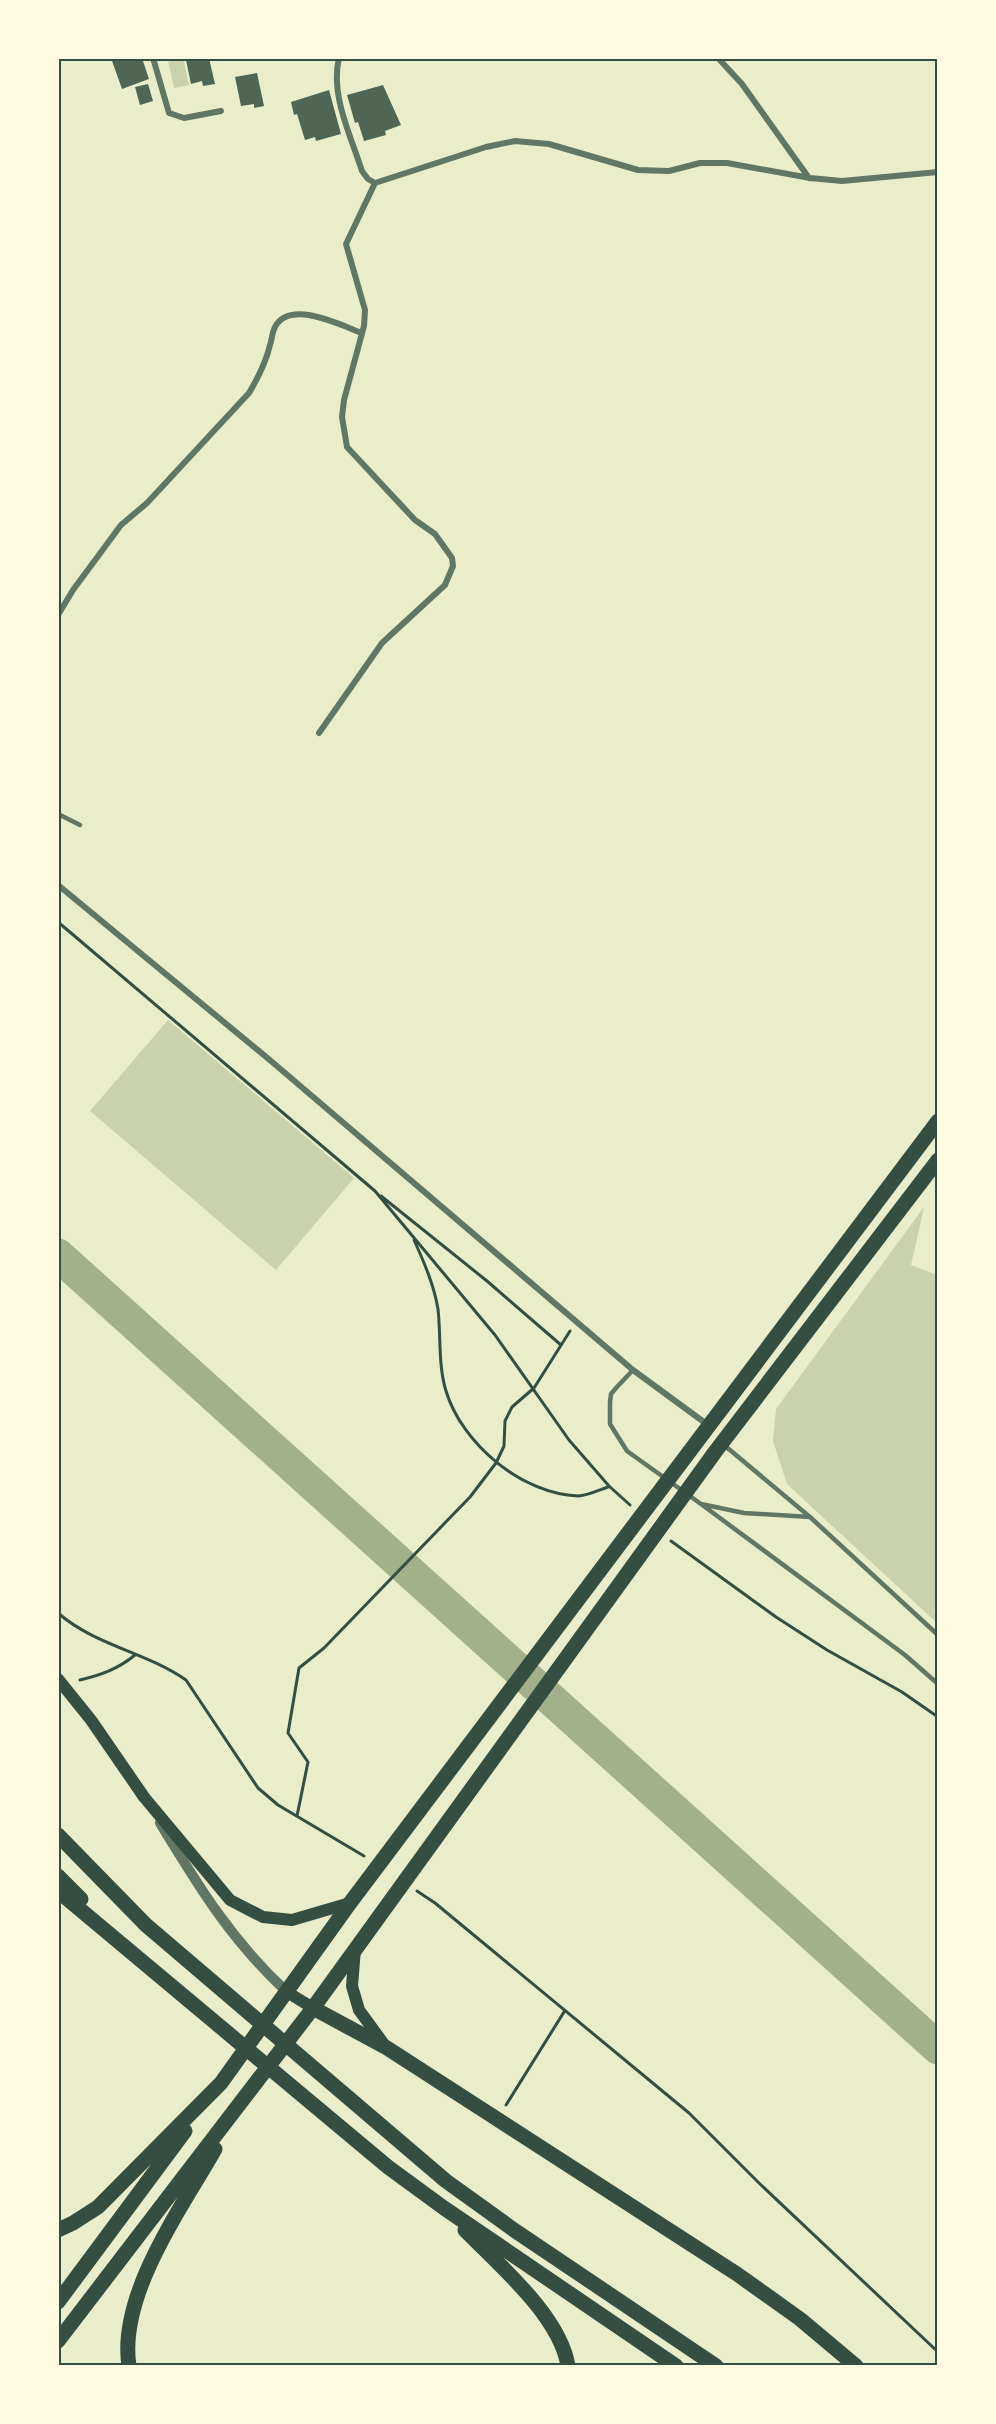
<svg xmlns="http://www.w3.org/2000/svg" width="996" height="2424" font-family="'Exo 2',sans-serif">
<style>
.green{fill:#cad2ad}
.lines{fill:none;stroke-linecap:round;stroke-linejoin:round}
.river{stroke:#a3b18a;stroke-width:33}
.building{fill:#4f6655}
.path{stroke:#344e41;stroke-width:3}
.service{stroke:#617663;stroke-width:4.5}
.minor{stroke:#617663;stroke-width:6}
.tertiary{stroke:#617663;stroke-width:10}
.secondary{stroke:#344e41;stroke-width:12}
.primary{stroke:#344e41;stroke-width:15}
.neatline{fill:none;stroke:#344e41;stroke-width:2}
</style>
<rect width="100%" height="100%" fill="#e9edc9"/>
<!-- green -->
<path class="green" d="M 183,58 L 189,85 L 174,88 L 168,60 Z
M 168,1020 L 354,1178 L 276,1270 L 90,1111 Z
M 924,1207 L 911,1265 L 937,1275 L 937,1623 L 787,1484 L 773,1441 L 776,1409 Z"/>
<g class="lines">
<!-- river -->
<path class="river" d="M 58,1255 L 938,2048"/>
</g>
<!-- building -->
<path class="building" d="M 111,58 L 142,58 L 149,79 L 122,89 Z
M 192,58 L 209,58 L 215,84 L 203,86 L 202,81 L 191,84 L 186,60 Z
M 257,73 L 264,106 L 254,108 L 254,104 L 241,106 L 235,77 Z
M 148,84 L 153,101 L 140,105 L 135,87 Z
M 383,85 L 401,125 L 385,131 L 386,135 L 364,141 L 358,122 L 355,123 L 347,95 Z
M 329,90 L 341,134 L 316,141 L 315,137 L 305,140 L 297,114 L 294,115 L 291,102 Z"/>
<g class="lines">
<!-- path -->
<path class="path" d="M 58,922 L 375,1191 L 495,1335 L 569,1440 L 609,1486 L 630,1505
M 381,1196 L 487,1281 L 561,1345
M 414,1240 C 424,1262 434,1285 438,1309 C 441,1336 438,1365 446,1391 C 462,1444 522,1494 578,1496 C 587,1496 599,1490 608,1487
M 671,1541 L 776,1617 L 827,1650 L 902,1692 L 938,1717
M 58,1613 C 96,1646 146,1652 186,1680 L 258,1788 L 278,1805 L 364,1856
M 80,1680 C 101,1675 118,1669 135,1655
M 297,1816 L 308,1762 L 288,1733 L 299,1668 L 324,1648 L 470,1497 L 496,1463 L 504,1446 L 505,1421 L 512,1407 L 534,1388 L 570,1331
M 417,1891 L 435,1903 L 689,2113 L 760,2184 L 938,2352
M 506,2105 L 564,2012"/>
<!-- service -->
<path class="service" d="M 58,814 L 80,825
M 633,1370 L 616,1388 L 611,1394 L 610,1402 L 610,1424 L 627,1451 L 701,1504 L 744,1513 L 810,1517
M 724,1445 L 810,1517 L 938,1635
M 701,1504 L 905,1655 L 938,1684"/>
<!-- minor -->
<path class="minor" d="M 153,58 L 169,113 L 184,118 L 221,111
M 339,58 C 330,95 351,136 362,171 L 368,179 L 375,183 L 486,147 L 515,141 L 549,144 L 638,170 L 669,171 L 700,163 L 727,163 L 810,178 L 842,181 L 938,172
M 718,58 L 742,84 L 809,178
M 58,615 L 73,590 L 121,525 L 147,503 L 249,393 C 258,378 266,362 270,345 C 272,340 272,332 275,327 C 290,299 340,325 362,333
M 319,733 L 382,643 L 445,585 L 453,566 L 452,558 L 435,534 L 415,520 L 347,447 L 342,417 L 344,400 L 364,326 L 365,310 L 346,244 L 375,183
M 58,885 L 271,1061 L 633,1370 L 708,1425"/>
<!-- tertiary -->
<path class="tertiary" d="M 160,1823 C 199,1887 231,1940 287,1992"/>
<!-- secondary -->
<path class="secondary" d="M 58,1679 L 91,1720 L 144,1797 L 230,1900 L 263,1917 L 292,1920 L 350,1903
M 355,1949 L 352,1986 L 359,2010 L 386,2047
M 287,1992 L 313,2008"/>
<!-- primary -->
<path class="primary" d="M 58,1835 L 146,1925 L 446,2181 L 514,2230 L 716,2366
M 58,1876 L 81,1899
M 58,1891 L 388,2167 L 444,2208 L 676,2366
M 313,2008 L 387,2048 L 737,2274 L 800,2319 L 856,2366
M 58,2230 L 73,2223 L 98,2207 L 221,2083 L 350,1903 L 938,1121
M 465,2230 C 499,2265 560,2316 568,2366
M 58,2302 L 185,2131
M 58,2341 L 313,2008 L 715,1452 L 938,1160
M 129,2366 C 118,2295 181,2209 215,2149"/>
</g>
<!-- border -->
<rect width="996" height="2424" fill="none" stroke="#fefae0" stroke-width="120"/>
<rect x="60" y="60" width="876" height="2304" class="neatline"/>
</svg>
